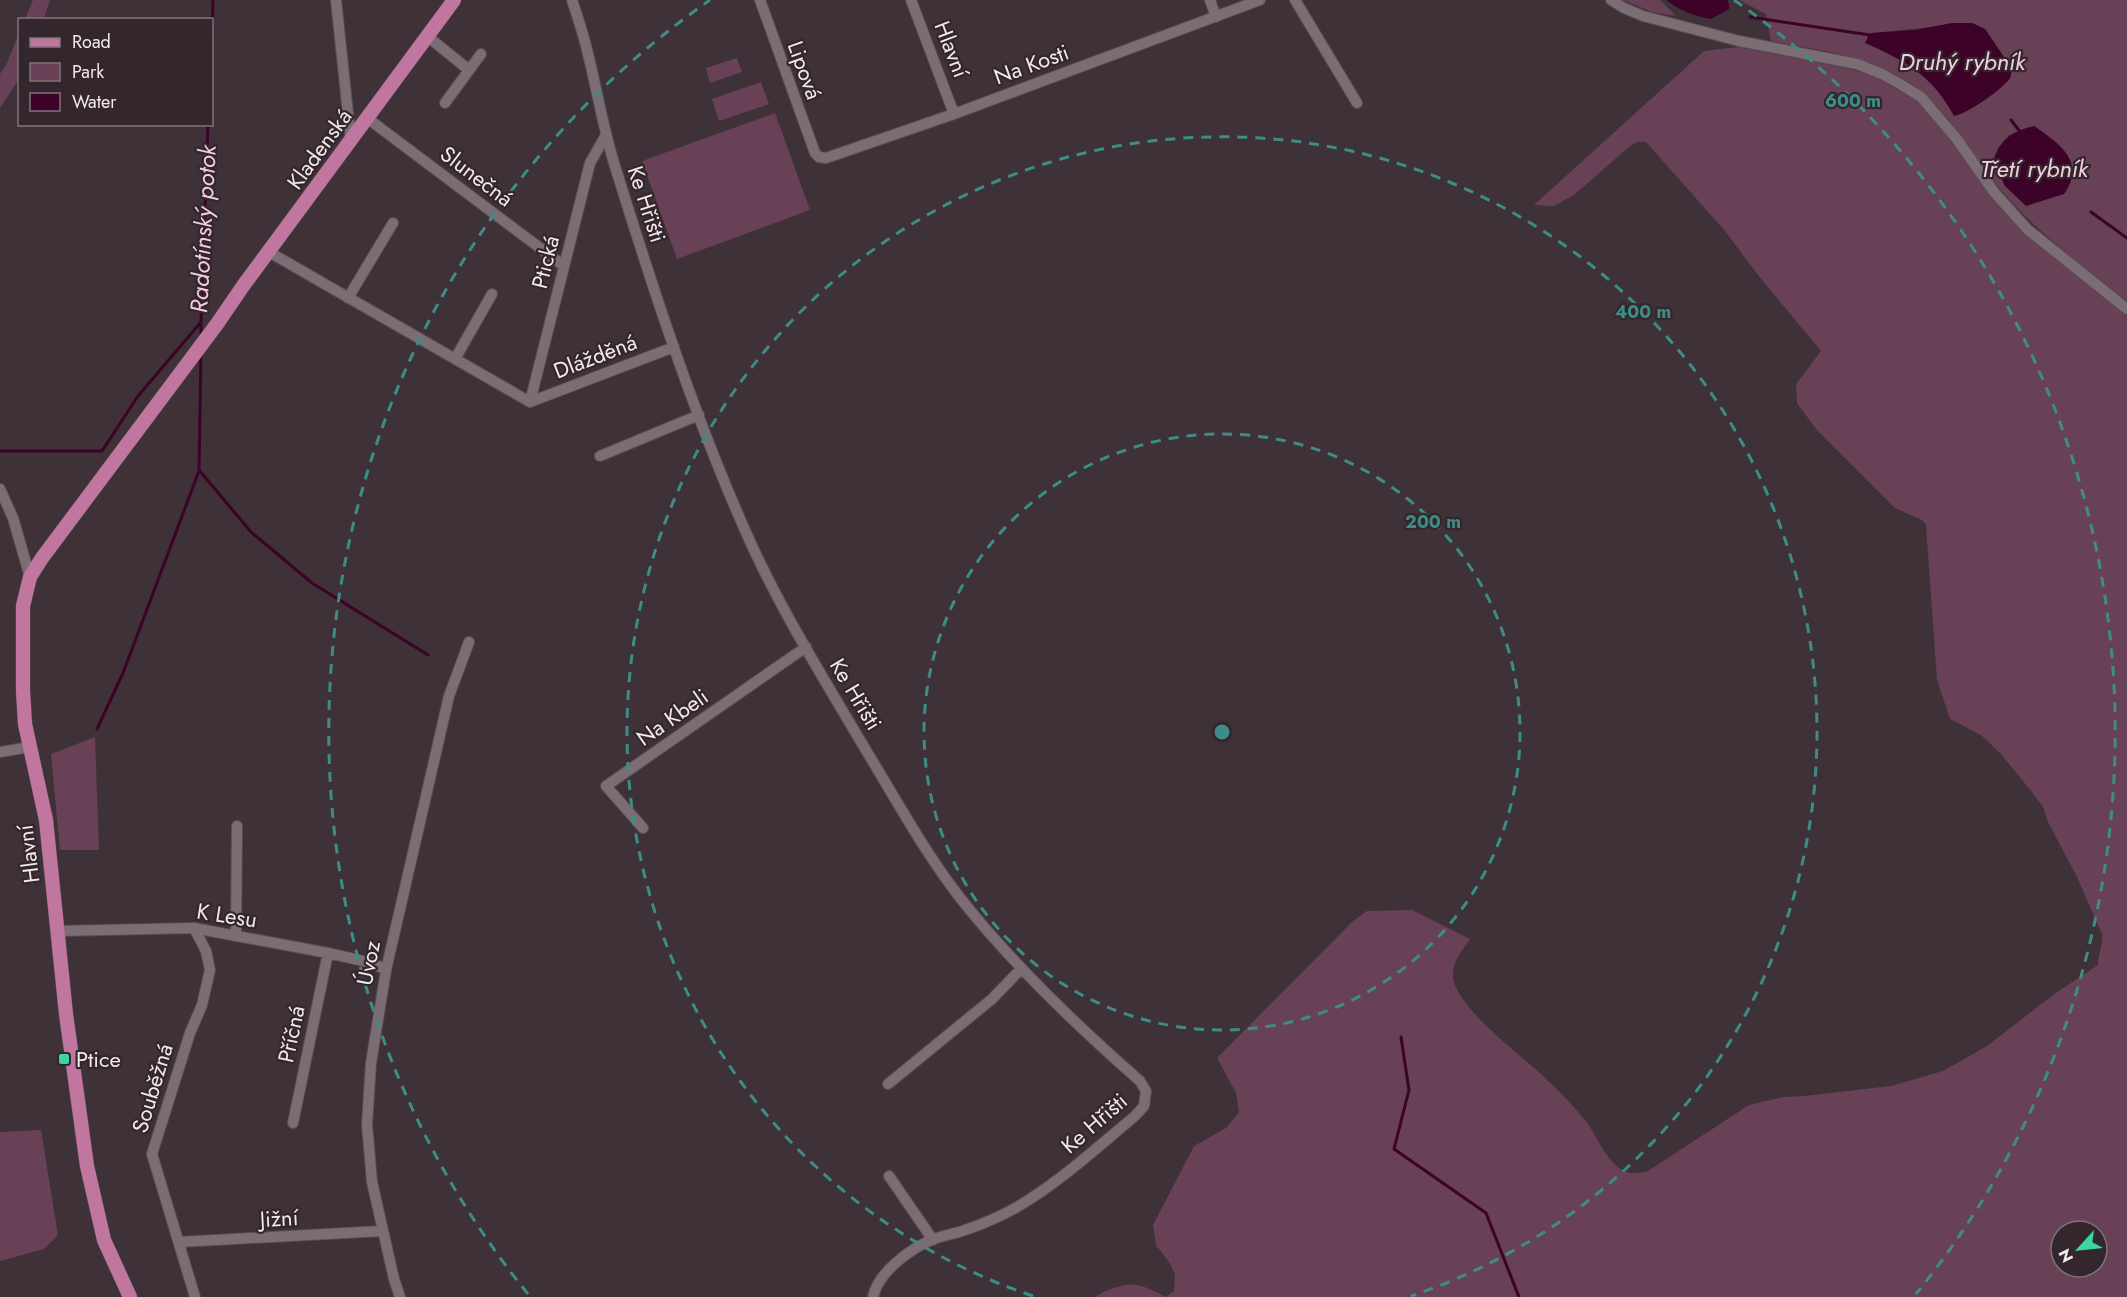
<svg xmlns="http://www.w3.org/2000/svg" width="2127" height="1297" font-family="Jost,sans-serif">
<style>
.green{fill:#694156;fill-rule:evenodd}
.water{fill:#3c0228}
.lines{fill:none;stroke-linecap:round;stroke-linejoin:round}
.stream{stroke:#3c0228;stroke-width:3}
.minor-casing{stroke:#5a4f55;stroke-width:12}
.major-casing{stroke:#5a4f55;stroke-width:15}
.minor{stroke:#7c6d74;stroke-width:10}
.major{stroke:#c176a0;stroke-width:14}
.ring{fill:none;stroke:#3c8d87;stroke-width:3;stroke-dasharray:10 8}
.poi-dot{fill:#3dd4a3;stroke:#33272d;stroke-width:2}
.labels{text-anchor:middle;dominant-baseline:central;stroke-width:4.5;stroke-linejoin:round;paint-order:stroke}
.street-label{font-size:22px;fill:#f2e9ed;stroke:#33272d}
.poi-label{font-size:22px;fill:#f2e9ed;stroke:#33272d;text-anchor:start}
.water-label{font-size:24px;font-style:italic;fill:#f4cde0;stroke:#33272d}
.centre{fill:#3c8d87;stroke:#33272d;stroke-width:3}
.ring-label{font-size:18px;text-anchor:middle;font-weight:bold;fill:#3c8d87;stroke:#33272d;stroke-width:4.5;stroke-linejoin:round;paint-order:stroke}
</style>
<rect width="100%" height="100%" fill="#3e3137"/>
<!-- green -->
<path class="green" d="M 33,0 L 50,0 L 44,19 L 25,19 Z
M 1623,0 L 1660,0 L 1676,16 L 1652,12 Z
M 1739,0 L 2127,0 L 2127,301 C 2082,266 2038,233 2001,190 C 1968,152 1947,104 1902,78 C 1863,55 1816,50 1771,41 L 1766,14 ZM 1972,23 L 1985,29 L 2012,69 L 1955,116 C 1931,75 1906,61 1865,43 L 1872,33 ZM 2016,133 L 2074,173 L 2064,194 L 1997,149 L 2009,135 Z
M 19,33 L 19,79 L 0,108 L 0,74 L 7,63 Z
M 1738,47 L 1855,70 L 1879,79 L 1917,101 L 1952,142 L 1990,196 L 2023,233 L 2127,316 L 2127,1297 L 1096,1297 C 1101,1292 1107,1291 1114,1288 C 1137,1280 1145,1287 1166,1297 L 1174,1291 L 1175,1275 L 1169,1262 L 1156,1245 L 1153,1225 L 1194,1146 L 1226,1128 L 1239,1112 L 1236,1093 L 1217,1058 L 1352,922 L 1367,911 L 1412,910 L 1470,939 C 1463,949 1452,962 1453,976 C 1454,1006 1521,1055 1543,1076 C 1557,1089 1572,1104 1584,1119 C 1597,1134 1604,1159 1622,1170 C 1631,1175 1638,1173 1648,1171 L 1749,1105 L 1783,1097 L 1804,1096 L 1891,1086 L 1943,1071 L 1987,1046 L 2053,995 L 2098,965 C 2098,953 2103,946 2102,934 L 2077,877 L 2048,822 L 2043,807 L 2032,792 L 2000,753 L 1981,735 L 1950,719 L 1937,680 L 1926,525 L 1922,520 L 1895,508 L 1816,429 L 1797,403 L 1796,384 L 1821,351 L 1758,275 L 1725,231 L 1646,142 L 1638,142 L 1630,146 L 1574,195 L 1554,206 L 1534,205 L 1704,51 ZM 2061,1231 L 2097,1231 L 2097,1267 L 2061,1267 Z
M 737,58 L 742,72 L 710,83 L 706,68 Z
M 761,82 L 769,104 L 719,121 L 712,99 Z
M 775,113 L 810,210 L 677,259 L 642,161 Z
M 95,737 L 99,850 L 60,850 L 51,754 Z
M 41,1130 L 58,1235 L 44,1249 L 0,1261 L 0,1132 Z"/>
<!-- water -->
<path class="water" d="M 1666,0 L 1727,0 L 1729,4 L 1729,9 L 1711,19 C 1694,16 1680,11 1666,0 Z
M 1952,23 L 1972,23 L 1985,29 L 2012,69 C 2011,72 2011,76 2010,78 C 2002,90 1967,114 1954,116 C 1932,75 1906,61 1865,43 L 1869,34 L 1872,33 L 1915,30 Z
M 2034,126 C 2059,143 2087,162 2064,194 L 2026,206 L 2005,186 L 1993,161 C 2001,139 2012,131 2034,126 Z"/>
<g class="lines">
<!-- stream -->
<path class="stream" d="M 1750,17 L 1870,35
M 212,35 L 213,0
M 2011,120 L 2021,133
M 2091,212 L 2127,238
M 201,322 L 201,337
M 201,352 L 199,470 L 251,532 L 312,583 L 428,655
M 0,451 L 102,451 L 138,396 L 201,322 L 208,124
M 97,729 L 123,673 L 199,471
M 1401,1037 L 1409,1090 L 1394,1149 L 1486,1213 L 1519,1297"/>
<!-- minor casing -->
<g class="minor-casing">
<path id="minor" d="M 336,0 L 351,142
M 572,0 C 578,18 584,36 588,54 C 597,90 603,127 614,163 C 652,286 692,410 744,528 C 778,606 824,679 867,752 C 897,801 925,853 961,899 C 1014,966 1076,1025 1140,1081 L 1146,1091 L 1144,1106 L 1135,1116 C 1100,1145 1065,1177 1027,1201 C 1008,1213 986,1223 965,1230 C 955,1234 944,1235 934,1239 C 911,1248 878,1272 873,1297
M 760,0 L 815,153 L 819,157 L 826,158 L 954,114 L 1260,0
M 911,0 L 954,114
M 1210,0 L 1216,17
M 1295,0 L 1357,103
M 1611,0 L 1624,8 L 1643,16 L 1739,41 L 1857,64 L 1882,74 L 1900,84 L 1921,97 L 1956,138 L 1994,192 L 2027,229 L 2127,309
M 427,36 L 469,70
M 445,103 L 481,54
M 367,118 L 564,266
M 269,252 L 530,402
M 348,298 L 393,223
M 455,359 L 492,294
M 530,402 L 590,163 L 606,135
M 530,402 L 674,347
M 600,456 L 699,415
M 0,489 L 13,518 L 30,577
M 0,752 L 30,747
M 643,828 L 606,786 L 806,647
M 194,928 L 206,951 L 210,970 L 202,1005 L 190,1033 L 152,1154 L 195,1297
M 58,931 L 194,928 L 328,953 L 372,963 L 386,970
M 236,936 L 237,826
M 888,1084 L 992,999 L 1021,969
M 293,1123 L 328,953
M 889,1176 L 933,1240
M 179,1242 L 382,1231
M 400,1297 L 394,1279 L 372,1182 L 367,1124 L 371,1063 L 386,970 L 449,696 L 469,642"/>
</g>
<!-- major casing -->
<g class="major-casing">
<path id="major" d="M 130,1297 L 104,1240 L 87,1166 L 66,1014 L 46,820 L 25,724 L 23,691 L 23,606 L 30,577 L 42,558 L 217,324 L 243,286 L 454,0"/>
</g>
<!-- minor -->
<use href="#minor" class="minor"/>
<!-- major -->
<use href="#major" class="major"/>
</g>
<!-- distance rings -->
<g class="ring">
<circle cx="1222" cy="732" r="298"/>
<path d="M1033 1296A595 595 0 1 1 1411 1296"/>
<path d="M528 1294A893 893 0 0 1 710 0M1734 0A893 893 0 0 1 1916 1294"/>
</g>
<!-- markers -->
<rect class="poi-dot" x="58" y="1053" width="12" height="12" rx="3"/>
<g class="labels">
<!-- street labels -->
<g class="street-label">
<text transform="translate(952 49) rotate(69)">Hlavní</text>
<text transform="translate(1031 64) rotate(-20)">Na Kosti</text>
<text transform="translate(805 70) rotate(70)">Lipová</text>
<text transform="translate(319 149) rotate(-54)">Kladenská</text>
<text transform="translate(477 176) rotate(37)">Slunečná</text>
<text transform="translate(647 204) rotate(72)">Ke Hřišti</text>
<text transform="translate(545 262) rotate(-76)">Ptická</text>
<text transform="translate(595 356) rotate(-21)">Dlážděná</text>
<text transform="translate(856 694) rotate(59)">Ke Hřišti</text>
<text transform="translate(672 717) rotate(-35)">Na Kbeli</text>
<text transform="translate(28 854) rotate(-97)">Hlavní</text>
<text transform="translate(227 915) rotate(9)">K Lesu</text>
<text transform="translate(368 963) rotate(-79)">Úvoz</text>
<text transform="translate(291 1034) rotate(-78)">Příčná</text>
<text transform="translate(152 1088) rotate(-73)">Souběžná</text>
<text transform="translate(1094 1123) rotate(-41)">Ke Hřišti</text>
<text transform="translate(279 1218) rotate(-3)">Jižní</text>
</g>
<!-- poi labels -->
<g class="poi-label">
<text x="76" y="1059">Ptice</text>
</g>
<!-- water labels -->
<g class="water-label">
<text x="1962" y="61">Druhý rybník</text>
<text x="2034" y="168">Třetí rybník</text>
<text transform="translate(203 229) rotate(-87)">Radotínský potok</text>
</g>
</g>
<circle cx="1222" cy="732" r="9" class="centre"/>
<g class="ring-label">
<text x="1853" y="107">600 m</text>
<text x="1643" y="318">400 m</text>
<text x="1433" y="528">200 m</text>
</g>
<!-- legend -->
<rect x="18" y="18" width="195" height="108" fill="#33272d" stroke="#7f757a" stroke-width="1.5"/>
<rect x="30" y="38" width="30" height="9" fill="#c176a0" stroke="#7f757a" stroke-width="1.5"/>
<text x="72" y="48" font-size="18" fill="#f2e9ed">Road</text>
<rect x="30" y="63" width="30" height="18" fill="#694156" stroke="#7f757a" stroke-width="1.5"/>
<text x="72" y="78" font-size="18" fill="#f2e9ed">Park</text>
<rect x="30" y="93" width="30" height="18" fill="#3c0228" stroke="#7f757a" stroke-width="1.5"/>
<text x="72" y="108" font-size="18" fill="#f2e9ed">Water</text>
<!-- north arrow -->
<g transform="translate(2079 1249) rotate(243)"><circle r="28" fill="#33272d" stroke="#7f757a" stroke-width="1.5"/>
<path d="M0-4.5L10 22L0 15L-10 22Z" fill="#3dd4a3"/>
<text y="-9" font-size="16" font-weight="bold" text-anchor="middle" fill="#f2e9ed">N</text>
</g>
</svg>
